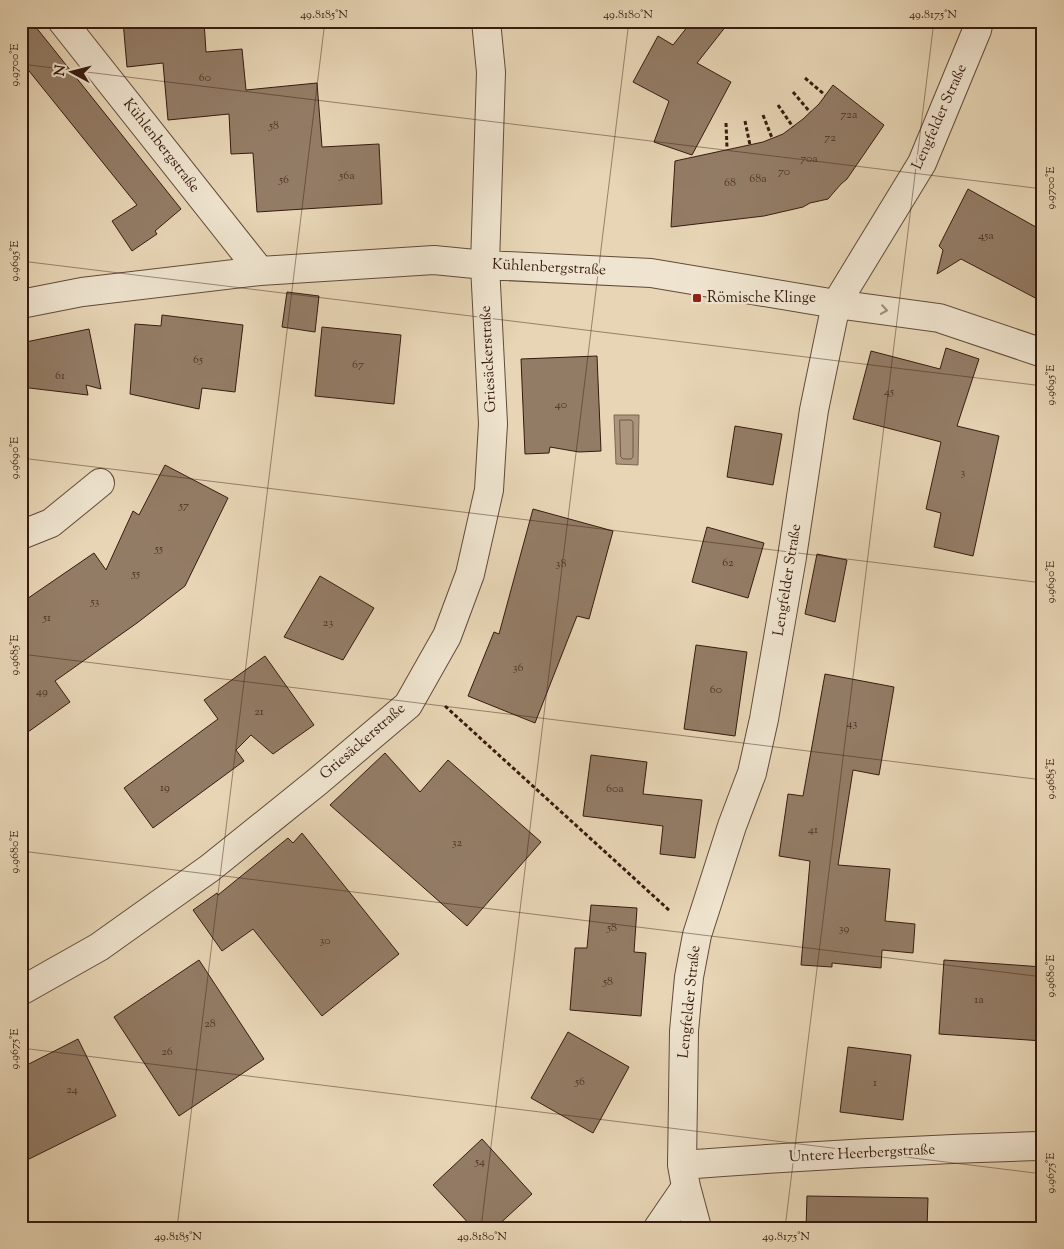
<svg xmlns="http://www.w3.org/2000/svg" width="1064" height="1249" font-family="'Sorts Mill Goudy',serif">
<style>
.water{fill:#ab967d;stroke:#7d6551}
.lines{fill:none;stroke-linecap:round;stroke-linejoin:round}
.shore{stroke:#715846;stroke-width:1}
.building{fill:#937c66;stroke:#371b10}
.minor-casing{stroke:#634a39;stroke-width:30}
.path{stroke:#371b10;stroke-width:3;stroke-dasharray:4 2.5;stroke-linecap:butt}
.minor{stroke:#efe4cf;stroke-width:28}
.oneway{stroke:#9c8a79}
.ticks{fill:none;stroke:#371b10;stroke-width:1;stroke-opacity:0.45}
.poi-dot{fill:#8f2418;stroke:#efe4cf;stroke-width:2}
.labels{text-anchor:middle;dominant-baseline:central;stroke-width:4.5;stroke-linejoin:round;paint-order:stroke}
.number-label{font-size:12px;fill:#4e3326}
.street-label{font-size:15px;fill:#371b10;stroke:#efe4cf}
.poi-label{font-size:15px;fill:#371b10;stroke:#efe4cf;text-anchor:start}
.neatline{fill:none;stroke:#371b10;stroke-width:2}
.ticks-label{font-size:12px;text-anchor:middle;fill:#371b10}
</style>
<rect width="100%" height="100%" fill="#e7d5b5"/>
<filter id="stains"><feTurbulence type="fractalNoise" baseFrequency=".004" numOctaves="4"/><feColorMatrix values="0 0 0 0 .2 0 0 0 0 .09 0 0 0 0 .02 0 0 0 .5 -.17"/></filter>
<radialGradient id="worn" r=".72"><stop offset=".6" stop-color="#630" stop-opacity="0"/><stop offset="1" stop-color="#630" stop-opacity=".3"/></radialGradient>
<!-- water -->
<path class="water" d="M 614,415 L 639,415 L 638,465 L 616,464 Z"/>
<g class="lines">
<!-- shore -->
<path class="shore" d="M 620,420 L 631,420 L 633,422 L 633,457 L 631,459 L 623,459 L 621,457 Z"/>
</g>
<!-- building -->
<path class="building" d="M 21,21 L 31,21 L 181,209 L 155,231 L 157,234 L 132,251 L 112,221 L 137,205 L 21,61 Z
M 123,21 L 204,21 L 206,52 L 242,49 L 246,90 L 317,83 L 322,147 L 379,144 L 382,204 L 257,212 L 253,153 L 231,154 L 229,114 L 168,120 L 163,63 L 127,67 Z
M 692,21 L 730,21 L 697,63 L 731,82 L 692,155 L 654,142 L 669,101 L 633,82 L 658,36 L 673,45 Z
M 833,85 L 884,125 L 847,179 L 841,184 L 828,199 L 810,203 L 803,207 L 764,216 L 671,227 L 675,161 L 763,142 L 783,134 L 803,119 L 819,104 Z
M 968,189 L 1043,231 L 1043,302 L 961,259 L 937,274 L 943,250 L 939,246 Z
M 287,292 L 319,296 L 315,332 L 282,327 Z
M 162,315 L 243,325 L 235,392 L 202,388 L 199,409 L 130,394 L 135,324 L 161,326 Z
M 322,327 L 401,335 L 394,404 L 315,396 Z
M 89,329 L 101,389 L 86,385 L 88,395 L 21,387 L 21,343 Z
M 946,348 L 979,359 L 957,426 L 999,436 L 973,556 L 934,547 L 941,513 L 926,509 L 941,442 L 853,419 L 871,351 L 940,369 Z
M 597,356 L 601,451 L 579,452 L 550,447 L 549,453 L 525,454 L 521,359 Z
M 735,426 L 782,434 L 773,485 L 727,477 Z
M 165,465 L 228,498 L 185,586 L 137,623 L 55,681 L 70,702 L 21,737 L 21,603 L 94,553 L 106,570 L 133,511 L 139,515 Z
M 533,509 L 613,531 L 589,619 L 577,616 L 535,723 L 468,696 L 494,632 L 499,634 Z
M 707,527 L 764,543 L 748,598 L 692,582 Z
M 817,554 L 847,560 L 835,622 L 805,614 Z
M 320,576 L 374,608 L 343,660 L 284,637 Z
M 696,645 L 747,652 L 735,736 L 684,729 Z
M 265,656 L 314,725 L 273,754 L 251,735 L 236,750 L 244,761 L 153,828 L 124,788 L 218,719 L 204,700 Z
M 825,674 L 894,687 L 879,775 L 853,770 L 838,865 L 890,869 L 885,921 L 915,924 L 913,953 L 882,950 L 881,968 L 832,963 L 832,967 L 801,965 L 810,861 L 779,856 L 788,794 L 803,796 Z
M 385,753 L 420,792 L 448,760 L 541,842 L 467,926 L 330,805 Z
M 591,755 L 647,762 L 643,794 L 702,800 L 695,858 L 660,854 L 663,826 L 583,816 Z
M 302,833 L 399,954 L 322,1016 L 253,929 L 222,951 L 193,910 L 217,893 L 218,895 L 288,838 L 293,843 Z
M 591,905 L 637,908 L 634,952 L 646,953 L 641,1016 L 570,1010 L 575,948 L 587,948 Z
M 199,960 L 264,1059 L 179,1116 L 114,1017 Z
M 944,960 L 1043,967 L 1043,1041 L 939,1034 Z
M 568,1032 L 629,1067 L 593,1133 L 531,1098 Z
M 78,1039 L 116,1116 L 21,1163 L 21,1068 Z
M 848,1047 L 911,1055 L 903,1120 L 840,1112 Z
M 482,1139 L 532,1194 L 495,1228 L 473,1228 L 433,1185 Z
M 807,1196 L 928,1198 L 927,1228 L 806,1228 Z"/>
<g class="lines">
<!-- minor casing -->
<g class="minor-casing">
<path id="minor" d="M 62,21 L 260,271
M 21,304 L 82,292 L 260,271 L 434,260 L 485,265 L 651,273 L 836,304 L 939,318 L 1043,353
M 21,535 L 51,523 L 100,483
M 21,991 L 99,947 L 210,868 L 317,782 L 408,705 L 447,636 L 470,574 L 489,490 L 493,424 L 485,265 L 491,72 L 486,21
M 682,1165 C 802,1156 922,1149 1043,1146
M 658,1228 L 686,1187
M 697,1228 L 686,1187 L 682,1165 L 684,1031 L 689,977 L 697,935 L 732,826 L 752,773 L 764,719 L 792,557 L 814,410 L 836,304 L 922,163 L 977,30 L 979,21"/>
</g>
<!-- path -->
<path class="path" d="M 805,78 L 825,95
M 793,92 L 810,112
M 778,105 L 793,127
M 763,115 L 772,138
M 745,121 L 750,145
M 726,123 L 727,148
M 445,706 L 670,911"/>
<!-- minor -->
<use href="#minor" class="minor"/>
</g>
<!-- one-way arrows -->
<defs><path id="oneway-chevron" d="M-2-3.5L2.5 0L-2 3.5" fill="none" stroke-width="1.6" stroke-linecap="round" stroke-linejoin="round" transform="scale(1.25)"/></defs>
<use class="oneway" href="#oneway-chevron" transform="translate(884 310) rotate(8)"/>
<!-- ticks -->
<path class="ticks" d="M 21,64 L 1043,189M 21,261 L 1043,386M 21,458 L 1043,583M 21,654 L 1043,780M 21,851 L 1043,977M 21,1048 L 1043,1174M 177,1228 L 325,21M 481,1228 L 629,21M 785,1228 L 934,21"/>
<!-- markers -->
<rect class="poi-dot" x="692" y="293" width="10" height="10" rx="2.5"/>
<g class="labels">
<!-- number labels -->
<g class="number-label">
<text x="205" y="78">60</text>
<text x="849" y="115">72a</text>
<text x="274" y="126">58</text>
<text x="830" y="138">72</text>
<text x="809" y="159">70a</text>
<text x="784" y="172">70</text>
<text x="347" y="176">56a</text>
<text x="758" y="179">68a</text>
<text x="284" y="180">56</text>
<text x="730" y="183">68</text>
<text x="986" y="236">45a</text>
<text x="198" y="360">65</text>
<text x="358" y="365">67</text>
<text x="60" y="376">61</text>
<text x="889" y="392">45</text>
<text x="561" y="405">40</text>
<text x="963" y="473">3</text>
<text x="184" y="506">57</text>
<text x="159" y="549">55</text>
<text x="728" y="563">62</text>
<text x="561" y="564">38</text>
<text x="136" y="574">55</text>
<text x="95" y="602">53</text>
<text x="47" y="618">51</text>
<text x="328" y="623">23</text>
<text x="518" y="668">36</text>
<text x="716" y="690">60</text>
<text x="42" y="692">49</text>
<text x="259" y="712">21</text>
<text x="852" y="724">43</text>
<text x="165" y="788">19</text>
<text x="615" y="789">60a</text>
<text x="813" y="830">41</text>
<text x="457" y="843">32</text>
<text x="612" y="928">58</text>
<text x="844" y="929">39</text>
<text x="325" y="941">30</text>
<text x="608" y="982">58</text>
<text x="979" y="1000">1a</text>
<text x="210" y="1024">28</text>
<text x="167" y="1052">26</text>
<text x="580" y="1082">56</text>
<text x="875" y="1083">1</text>
<text x="72" y="1090">24</text>
<text x="480" y="1162">54</text>
</g>
<!-- street labels -->
<g class="street-label">
<text transform="translate(940 117) rotate(-66)">Lengfelder Straße</text>
<text transform="translate(161 146) rotate(52)">Kühlenbergstraße</text>
<text transform="translate(549 268) rotate(3)">Kühlenbergstraße</text>
<text transform="translate(489 359) rotate(-93)">Griesäckerstraße</text>
<text transform="translate(788 580) rotate(-81)">Lengfelder Straße</text>
<text transform="translate(363 742) rotate(-41)">Griesäckerstraße</text>
<text transform="translate(690 1002) rotate(-84)">Lengfelder Straße</text>
<text transform="translate(862 1154) rotate(-3)">Untere Heerbergstraße</text>
</g>
<!-- poi labels -->
<g class="poi-label">
<text x="707" y="298">Römische Klinge</text>
</g>
</g>
<!-- margin -->
<rect width="1064" height="1249" fill="none" stroke="#e7d5b5" stroke-width="55"/>
<!-- north arrow -->
<g transform="translate(72 72) rotate(277)" stroke="#efe4cf" stroke-width="4" paint-order="stroke">
<path d="M0-4L9 19L0 12L-9 19Z" fill="#371b10"/>
<text y="-8" font-size="14" font-weight="bold" text-anchor="middle" fill="#371b10">N</text>
</g>
<rect x="28" y="28" width="1008" height="1194" class="neatline"/>
<g class="ticks-label">
<text x="324" y="18">49.8185°N</text>
<text x="628" y="18">49.8180°N</text>
<text x="933" y="18">49.8175°N</text>
<text transform="translate(14 65) rotate(-90)" y="4">9.9700°E</text>
<text transform="translate(1050 188) rotate(-90)" y="4">9.9700°E</text>
<text transform="translate(14 261) rotate(-90)" y="4">9.9695°E</text>
<text transform="translate(1050 385) rotate(-90)" y="4">9.9695°E</text>
<text transform="translate(14 458) rotate(-90)" y="4">9.9690°E</text>
<text transform="translate(1050 582) rotate(-90)" y="4">9.9690°E</text>
<text transform="translate(14 655) rotate(-90)" y="4">9.9685°E</text>
<text transform="translate(1050 779) rotate(-90)" y="4">9.9685°E</text>
<text transform="translate(14 852) rotate(-90)" y="4">9.9680°E</text>
<text transform="translate(1050 976) rotate(-90)" y="4">9.9680°E</text>
<text transform="translate(14 1049) rotate(-90)" y="4">9.9675°E</text>
<text transform="translate(1050 1173) rotate(-90)" y="4">9.9675°E</text>
<text x="178" y="1240">49.8185°N</text>
<text x="482" y="1240">49.8180°N</text>
<text x="786" y="1240">49.8175°N</text>
</g>
<rect width="100%" height="100%" filter="url(#stains)"/>
<rect width="100%" height="100%" fill="url(#worn)"/>
</svg>
